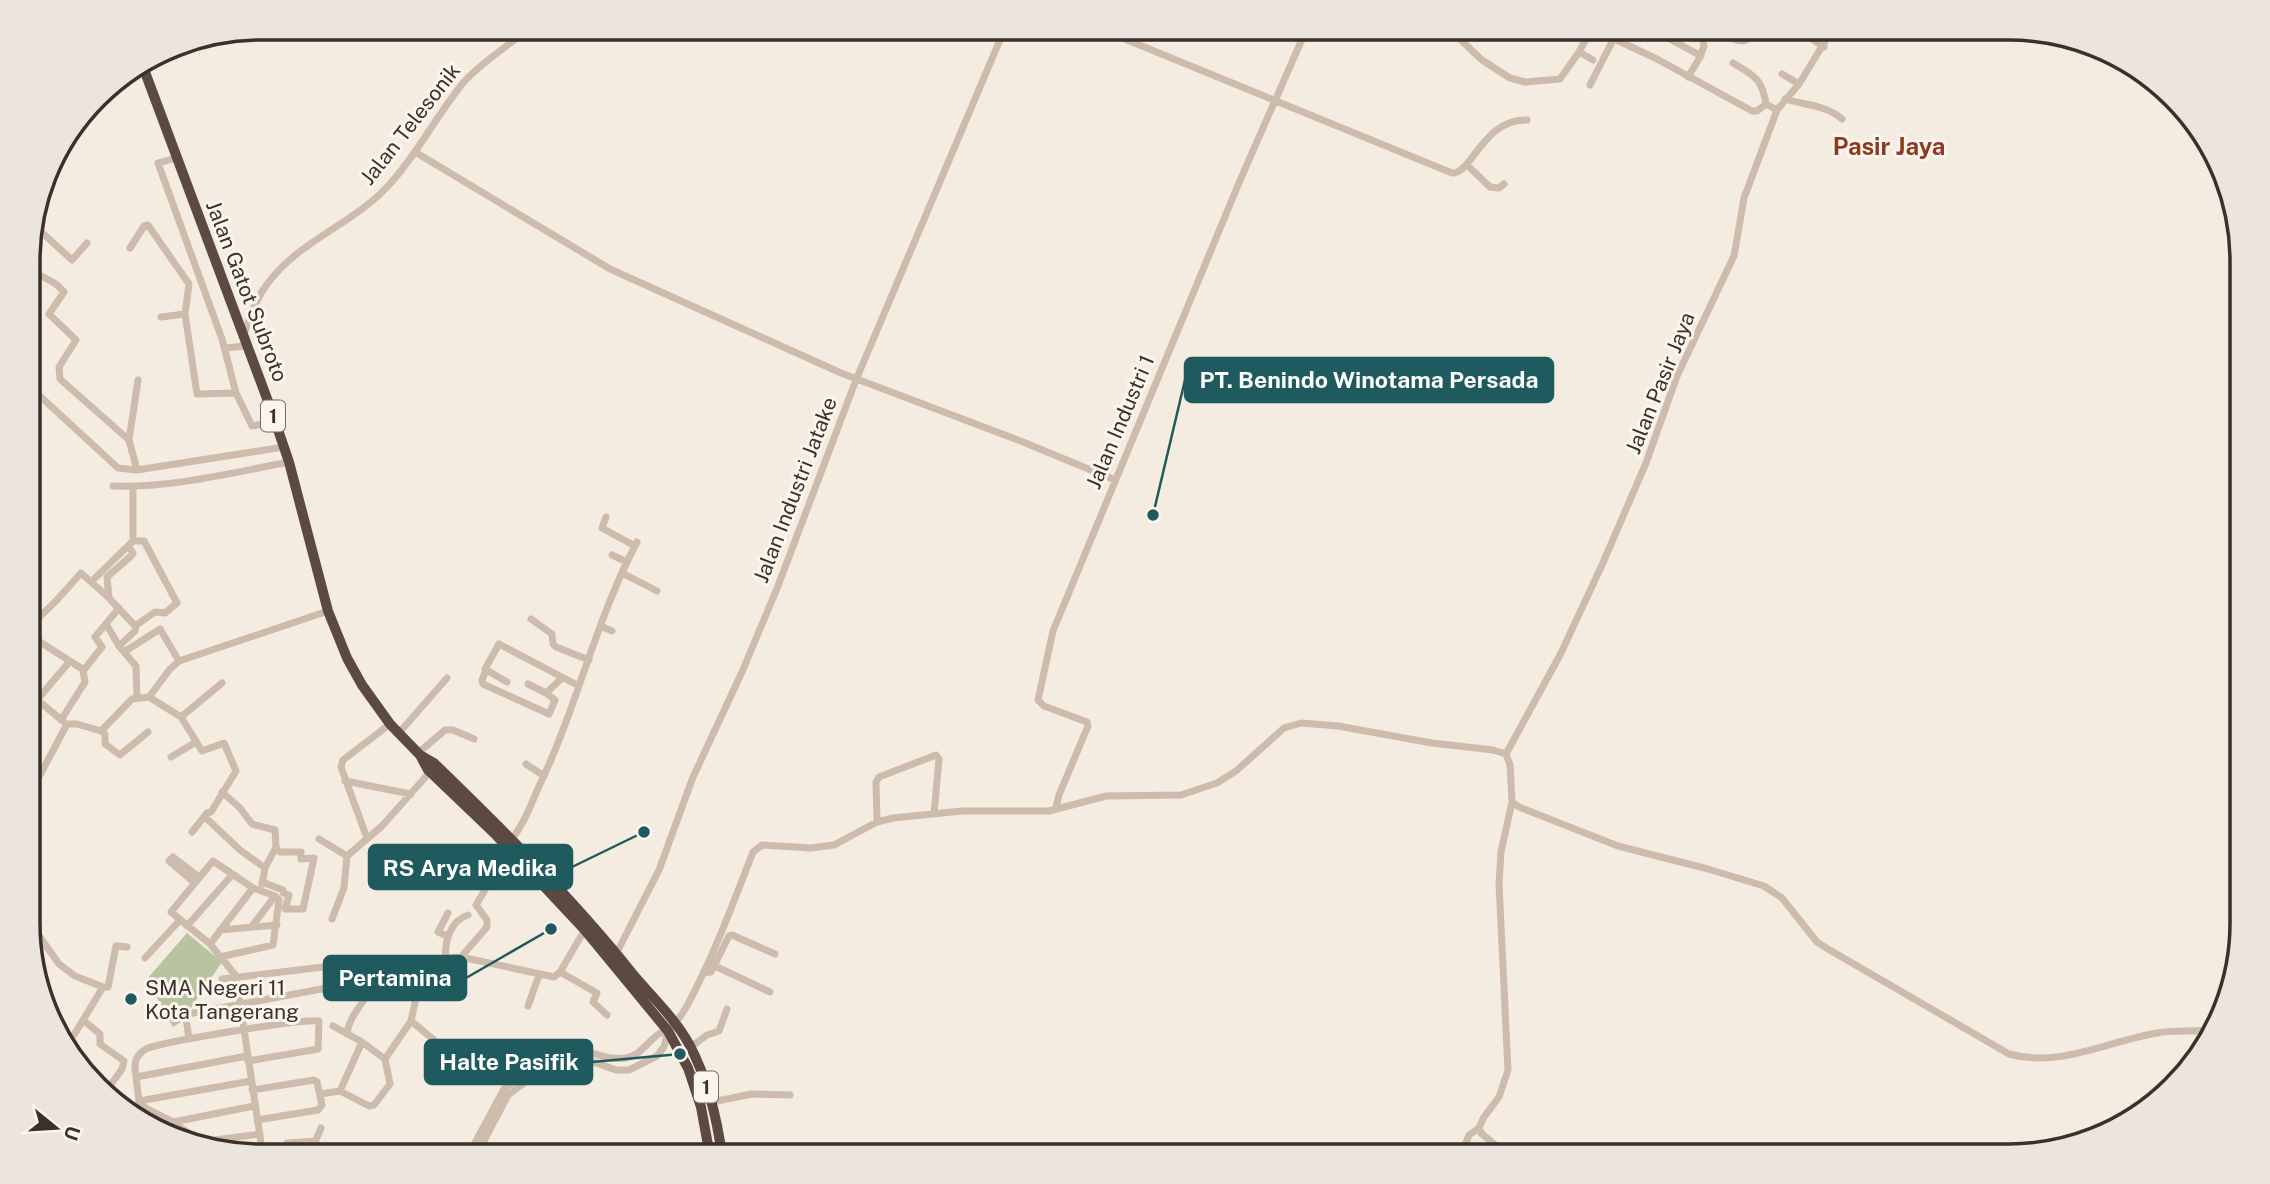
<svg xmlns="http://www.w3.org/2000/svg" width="2270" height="1184" font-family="'Public Sans',sans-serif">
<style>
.green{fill:#b8c4a0}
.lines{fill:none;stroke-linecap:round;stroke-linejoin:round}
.minor{stroke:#cdbbac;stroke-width:7}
.highway{stroke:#5c4a42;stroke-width:10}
.poi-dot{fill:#1f5a5e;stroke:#fbf5ee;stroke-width:2.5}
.labels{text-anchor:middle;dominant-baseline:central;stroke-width:6;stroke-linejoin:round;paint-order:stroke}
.shield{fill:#fbf5ee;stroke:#756b66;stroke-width:2}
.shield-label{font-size:19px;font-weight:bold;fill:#3b302b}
.street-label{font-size:21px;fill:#3b302b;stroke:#fbf5ee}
.poi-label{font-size:21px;fill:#3b302b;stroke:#fbf5ee;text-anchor:start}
.quarter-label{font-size:24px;font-weight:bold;fill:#8c3b22;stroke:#fbf5ee}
.rim{fill:none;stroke:#3b302b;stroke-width:3.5}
.leader{fill:none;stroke:#1f5a5e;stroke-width:2.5}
.callout-dot{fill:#1f5a5e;stroke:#fbf5ee;stroke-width:2.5}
.callout{fill:#1f5a5e;stroke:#1f5a5e;stroke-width:2.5}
.callout-label{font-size:23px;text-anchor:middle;font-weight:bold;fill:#fff}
</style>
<rect width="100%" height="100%" fill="#f4ebe1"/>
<!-- green -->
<path class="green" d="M 187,933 L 222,962 L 181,1022 L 173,1027 L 147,979 Z"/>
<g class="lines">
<!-- minor -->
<path class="minor" d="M 1098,28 L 1452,173 C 1471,175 1484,118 1527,120
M 1448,28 L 1482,60 L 1510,78 L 1525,82 L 1560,79 L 1579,52 L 1592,28
M 1591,28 L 1657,59 L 1752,111 L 1757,111 L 1766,104
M 1669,28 L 1666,32 L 1668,38 L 1701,56
M 1724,28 C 1729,37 1735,43 1746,40 L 1755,28
M 1796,28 L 1824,47
M 1937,36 L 1940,28
M 2056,40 L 2056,39
M 1579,52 L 1593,60
M 1733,63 C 1754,76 1762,78 1766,104 L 1777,110
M 1782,74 L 1799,84
M 1688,77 L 1699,59 L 1704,46 L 1701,28
M 1590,85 L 1614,38
M 1785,99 C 1805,105 1826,105 1842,119
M 415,152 L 610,269 L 841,373 L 1023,442 L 1115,480
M 176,158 L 158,163 L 222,339 L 236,393 L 252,426 L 275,422
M 1467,165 L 1490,187 L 1499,188 L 1504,184
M 33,229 L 37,228 L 72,260 L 87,243
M 130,248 L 144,226 L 148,225 L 189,284 L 185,314 L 197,394 L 236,393
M 29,269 L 56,284 L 64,292 L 49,314 L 76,340 L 59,367 L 60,379 L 129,440
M 161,317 L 185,314
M 243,336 C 250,318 256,298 268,283 C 299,241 353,224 388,186 C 417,155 436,116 463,83 C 482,61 507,48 528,28
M 225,348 L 246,346
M 29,386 L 118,468 L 137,470 L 284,447
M 137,470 L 129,440 L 138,380
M 113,486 C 172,488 231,473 289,462
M 133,487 L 133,541
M 606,517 L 602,528 L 635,546
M 612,555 L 627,562
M 622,573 L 657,591
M 92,581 L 133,541 L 144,541 L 177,603 L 165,613 L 155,612 L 135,626
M 109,598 L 107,577 L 132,555 L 133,553 L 128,546
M 531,619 L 552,634 L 553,644 L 556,647 L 589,660
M 106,624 L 119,646 L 136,666 L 137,697
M 600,626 L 612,631
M 29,627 L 56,601 L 81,573 L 109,598 L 136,627 L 135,631 L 119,646
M 29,635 L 84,670
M 124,652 L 160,629 L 179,661
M 486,670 L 482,680 L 483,684 L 549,714 L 555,700 L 546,693
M 507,682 L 485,669 L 499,644 L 579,686
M 528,684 L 546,693 L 561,679
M 29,693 L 64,722
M 149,697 L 181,717 L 202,751 L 224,743 L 236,771 L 211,812 L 207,813 L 192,832
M 37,700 L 70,661
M 181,717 L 222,683
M 61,720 L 85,682 L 83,671 L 102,647 L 95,637 L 119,608
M 101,731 L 132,699 L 149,697 L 170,669 L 179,661 L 328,611
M 101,731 L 105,734 L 105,744 L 120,755 L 148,732
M 398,734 L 447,678
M 418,753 L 445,730 L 453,730 L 474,739
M 1506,754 L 1560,655 L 1602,565 L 1646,463 L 1677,376 L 1734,256 L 1744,198 L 1777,110 L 1799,84 L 1832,30 L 1838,28
M 171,757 L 196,742
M 526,764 L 544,776
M 345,781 L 411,794
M 222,792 L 240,808 L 252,824 L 275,830 L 276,847 L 265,868
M 30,794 L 67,724 L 77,724 L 101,731
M 1512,802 L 1519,807 L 1618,846 L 1708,869 L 1764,886 L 1782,898 L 1817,942 L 1828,949 L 2009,1054 C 2060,1068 2108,1041 2157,1033 C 2176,1029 2197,1033 2216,1029
M 1056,807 L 1059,795 L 1088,726 L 1087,722 L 1044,706 L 1038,700 L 1053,631 L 1241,178 L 1307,28
M 205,817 L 240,850 L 265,868 L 262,884
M 877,822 L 876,782 L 879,777 L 936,755 L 939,759 L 934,814
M 367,838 L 341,767 L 343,760 L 390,724
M 319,839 L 347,856 L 382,826 L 430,772
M 511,840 C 525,823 532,801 541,782 C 578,704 596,619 637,542
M 169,861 L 173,857 L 199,877
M 169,861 L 195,883
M 30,878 L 31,919 L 35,930 L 59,964 L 75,976 L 103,987 L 108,987 L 116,946 L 127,947
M 262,882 L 283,890 L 283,893 L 289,895 L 285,909 L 303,909 L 314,858 L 301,859 L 301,852 L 280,852 L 276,848
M 253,888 L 210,944 L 236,976 L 263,1156
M 332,919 L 344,888 L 347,856
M 187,926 L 232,875
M 252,926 L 275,896
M 220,930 L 277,925
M 447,936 L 438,932 L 448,913
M 210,944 L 171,912 L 213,861 L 253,888 L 275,896 L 279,900 L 273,945 L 220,957
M 615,956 L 659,870 L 693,777 L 742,672 L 778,586 L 856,380 L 1005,28
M 31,957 L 42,940
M 461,957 L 487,927 L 487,920 L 476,905 L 489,883 L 496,877 L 501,878 L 519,861
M 145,958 L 180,920
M 446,958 C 444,942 451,920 468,915
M 715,966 L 770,992
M 350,969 L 389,980
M 560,972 L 597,993 L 593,1002 L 607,1015
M 703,973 L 711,972 L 729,936 L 732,935 L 775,954
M 391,992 L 416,998
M 47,996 L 50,998 L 51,1004
M 528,1006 L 539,975
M 83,1020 L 100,1034 L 100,1044 L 124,1061 L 122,1069 L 107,1090
M 411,1021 L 434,1040
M 333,1026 L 362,1042 L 385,1059
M 347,1034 C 349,1012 370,1000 375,976
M 65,1038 L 74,1035 L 103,987
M 189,1039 L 186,1018 L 188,1014 L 332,987 L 334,979 L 323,967 L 222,979
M 691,1047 L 707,1035 L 719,1031 L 727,1009
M 247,1056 L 136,1077 C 134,1064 134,1056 146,1049 C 161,1042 304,1018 319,1021 L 318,1049 L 248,1061
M 136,1077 L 139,1101 L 144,1107 L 173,1122 L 201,1142
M 252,1090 L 314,1080 L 317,1082 L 322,1105 L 318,1110 L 257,1120
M 340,1091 L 362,1042
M 320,1094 L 340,1091 L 369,1106 L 374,1105 L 390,1084 L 385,1059 L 411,1021 L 416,998 L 423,984 L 446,958 L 461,957 L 554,977 L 560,972 L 587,926
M 139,1101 L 251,1081
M 712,1102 L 752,1094 L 790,1095
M 173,1122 L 254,1106
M 1479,1128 L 1481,1133 L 1508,1156
M 200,1142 L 260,1134
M 287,1143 L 316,1141
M 294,1144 L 296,1156
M 309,1156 L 321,1128
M 347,1156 L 348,1154
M 468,1156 L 504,1089 L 552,1052 C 577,1041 601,1062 625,1058 C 639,1056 645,1045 655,1037 C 662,1031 670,1029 676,1022 C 687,1009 693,994 700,980 C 721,938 736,895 753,852 L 762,845 L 811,848 L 834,845 L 877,822 L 893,818 L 962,811 L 1049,811 L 1106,796 L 1181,795 L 1217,783 L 1236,771 L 1284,728 L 1301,723 L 1338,726 L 1432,743 L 1493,750 L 1506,754
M 476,1156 L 508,1095 L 559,1057 L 571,1054 L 616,1070 L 629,1070 L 657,1056 L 664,1047 L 668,1031
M 1461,1156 L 1469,1135 L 1479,1128 L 1484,1117 L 1499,1097 L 1508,1070 L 1499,884 L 1501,852 L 1512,802 L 1510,765 L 1506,754"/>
<!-- highway -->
<path class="highway" d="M 142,64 L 272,412 L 289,462 L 328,611 L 347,658 L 362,685 L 390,724 L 420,755 L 434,763 C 503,830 572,898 632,973 C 651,996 674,1017 689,1044 C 707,1078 717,1117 722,1156
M 420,755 L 428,770 L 496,835 L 584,929 L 668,1031 L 688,1068 L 701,1107 L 710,1156"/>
</g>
<!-- markers -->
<circle class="poi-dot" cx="131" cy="999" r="7"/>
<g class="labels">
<!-- shield labels -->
<g class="shield">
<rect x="261" y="400.5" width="24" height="31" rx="5"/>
<rect x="694" y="1071.5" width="24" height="31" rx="5"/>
</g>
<g class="shield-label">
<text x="273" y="416">1</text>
<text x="706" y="1087">1</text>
</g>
<!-- street labels -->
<g class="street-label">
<text transform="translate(410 124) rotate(-52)">Jalan Telesonik</text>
<text transform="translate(247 291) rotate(69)">Jalan Gatot Subroto</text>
<text transform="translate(1660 383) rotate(-68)">Jalan Pasir Jaya</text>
<text transform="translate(1120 422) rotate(-67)">Jalan Industri 1</text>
<text transform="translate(795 490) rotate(-69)">Jalan Industri Jatake</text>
</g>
<!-- poi labels -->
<g class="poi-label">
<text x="145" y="987">SMA Negeri 11<tspan x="145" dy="24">Kota Tangerang</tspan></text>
</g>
<!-- quarter labels -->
<g class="quarter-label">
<text x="1889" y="146">Pasir Jaya</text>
</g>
</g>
<!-- crop -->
<path d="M0 0H2270V1184H0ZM261 40H2009A221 221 0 0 1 2230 261V923A221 221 0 0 1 2009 1144H261A221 221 0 0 1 40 923V261A221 221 0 0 1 261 40Z" fill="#ece5de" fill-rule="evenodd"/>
<path class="rim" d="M261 40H2009A221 221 0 0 1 2230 261V923A221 221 0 0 1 2009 1144H261A221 221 0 0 1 40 923V261A221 221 0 0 1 261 40Z"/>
<!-- callouts -->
<path class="leader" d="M1153 515L1185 380M644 832L572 867M551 929L466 978M680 1054L592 1062"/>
<g class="callout-dot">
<circle cx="1153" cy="515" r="7"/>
<circle cx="644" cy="832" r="7"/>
<circle cx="551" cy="929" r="7"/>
<circle cx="680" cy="1054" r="7"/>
</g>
<g class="callout">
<rect x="1185" y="358" width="368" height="44" rx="7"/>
<rect x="369" y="845" width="203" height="44" rx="7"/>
<rect x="324" y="956" width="142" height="44" rx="7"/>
<rect x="425" y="1040" width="167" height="44" rx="7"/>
</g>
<g class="callout-label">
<text x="1369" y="388">PT. Benindo Winotama Persada</text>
<text x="470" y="876">RS Arya Medika</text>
<text x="395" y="986">Pertamina</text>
<text x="509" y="1070">Halte Pasifik</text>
</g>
<!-- north arrow -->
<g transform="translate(56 1128) rotate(108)" stroke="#fbf5ee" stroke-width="5" paint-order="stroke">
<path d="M0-5L12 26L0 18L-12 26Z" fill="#3b302b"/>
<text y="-10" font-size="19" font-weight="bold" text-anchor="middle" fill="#3b302b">U</text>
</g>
</svg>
